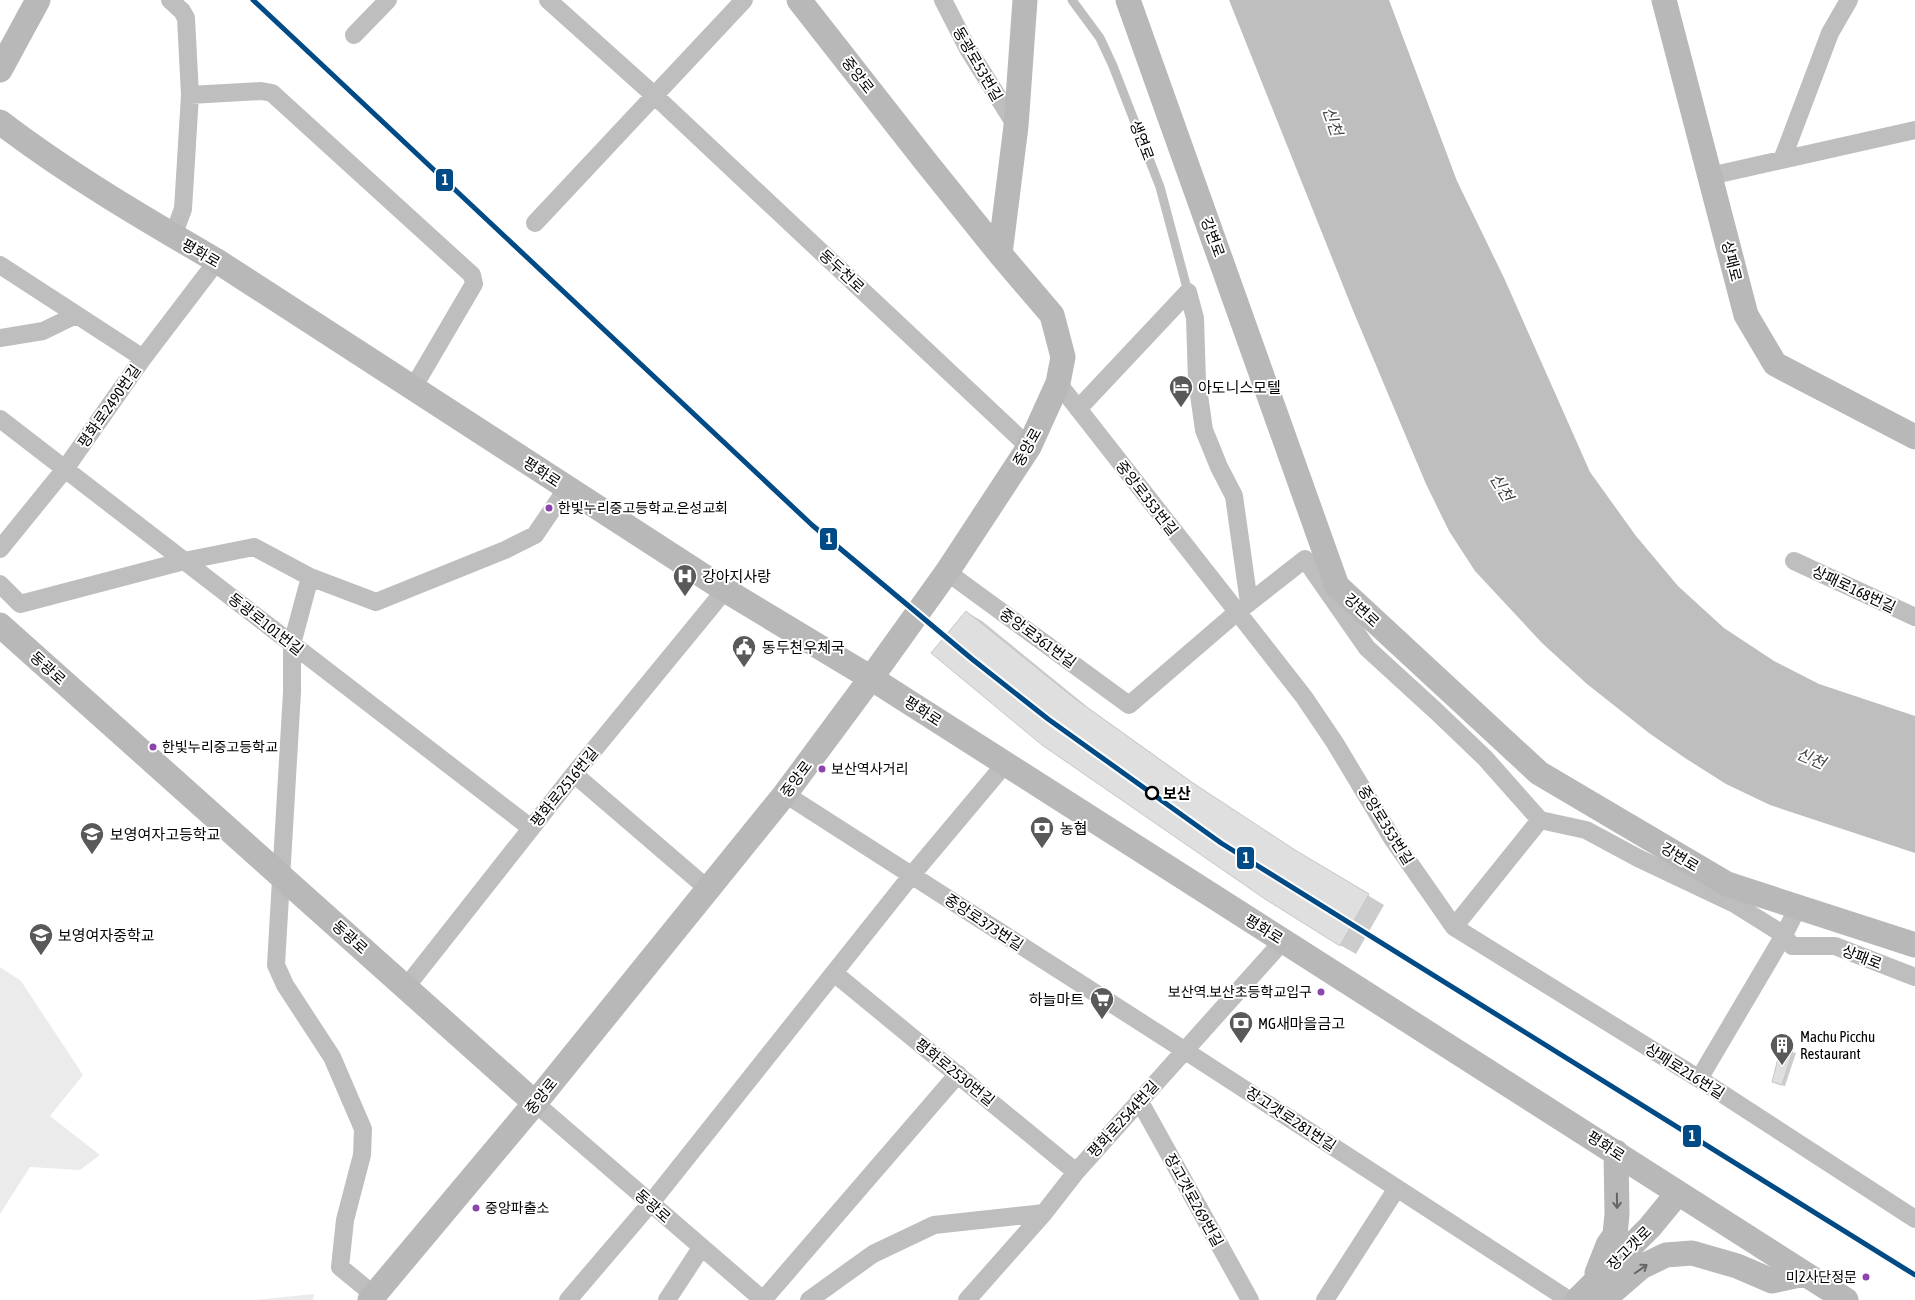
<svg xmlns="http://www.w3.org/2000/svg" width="1915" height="1300" font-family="'Asap Condensed','Noto Sans KR',sans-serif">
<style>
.green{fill:#ebebeb}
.water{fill:#bebebe}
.shadow{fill:#0003}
.building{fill:#dfdfdf;stroke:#c6c6c6}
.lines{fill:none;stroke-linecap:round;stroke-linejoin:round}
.lane{stroke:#bebebe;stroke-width:9}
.street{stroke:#bebebe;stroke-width:18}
.secondary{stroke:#b8b8b8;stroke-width:25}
.metro-1-casing{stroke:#fff;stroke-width:9}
.metro-1{stroke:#004a85;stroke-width:5}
.oneway{stroke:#656565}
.bus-dot{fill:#8e44ad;stroke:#fff;stroke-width:2}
.stop-dot{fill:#fff;stroke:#000;stroke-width:2.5}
.labels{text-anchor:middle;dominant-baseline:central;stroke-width:4;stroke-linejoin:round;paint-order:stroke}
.bus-label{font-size:14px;fill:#000;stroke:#fff;text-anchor:start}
.street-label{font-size:15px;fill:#000;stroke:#fff}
.poi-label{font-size:15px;fill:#000;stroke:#fff;text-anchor:start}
.stop-label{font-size:15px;font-weight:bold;fill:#000;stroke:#fff;text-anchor:start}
.water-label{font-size:16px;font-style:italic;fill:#434343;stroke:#fff}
.line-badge{stroke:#fff;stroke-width:2}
.badge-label{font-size:14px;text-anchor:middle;font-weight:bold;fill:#fff}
</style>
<rect width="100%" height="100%" fill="#fff"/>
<!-- green -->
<path class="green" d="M 0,967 L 21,981 L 83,1075 L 50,1116 L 100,1155 L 80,1170 L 30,1167 L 0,1214 Z
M 314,1294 L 313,1300 L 253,1300 Z"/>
<!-- water -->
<path class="water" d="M 1229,0 L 1389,0 L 1457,181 L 1505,280 L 1590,472 L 1636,536 L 1678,586 L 1724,628 L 1774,661 L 1819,684 L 1915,716 L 1915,853 L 1770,805 L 1726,784 L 1685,758 L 1649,733 L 1587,684 L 1542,643 L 1475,571 L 1449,531 L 1426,484 L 1354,313 Z"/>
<!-- shadow -->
<path class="shadow" d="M 966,612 L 982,621 L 1090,709 L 1206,792 L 1311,861 L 1384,905 L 1356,954 L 1340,945 Z
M 1792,1052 L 1796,1053 L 1785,1086 L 1777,1084 L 1774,1082 Z"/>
<!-- building -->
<path class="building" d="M 966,611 L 1074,698 L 1190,781 L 1295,850 L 1369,894 L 1340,946 L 1265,899 L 1042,745 L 931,653 Z
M 1780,1050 L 1793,1050 L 1782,1085 L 1772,1082 Z"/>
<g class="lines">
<!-- lane -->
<path class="lane" d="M 1072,0 L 1100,38 L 1113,66 L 1160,187 L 1188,292"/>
<!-- street -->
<path class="street" d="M 170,0 L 182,11 L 186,18 L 190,95 L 183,209 L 173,236
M 548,0 L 655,96 L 1029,447
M 943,0 L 968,49 L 1016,126
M 354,35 L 388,0
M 190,95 L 261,91 L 272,93 L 472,275 L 474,284 L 413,388
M 1782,160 L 1830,33 L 1849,0
M 1710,176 L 1915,130
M 535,223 L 744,0
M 0,265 L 143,358
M 1188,292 L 1195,318 L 1197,381 L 1204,430 L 1219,467 L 1234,496 L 1249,603
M 0,338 L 43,331 L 76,315
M 1058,383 L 1304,697 L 1335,743 L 1392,838 L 1454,927 L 1540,820
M 1078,409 L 1188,292
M 0,419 L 531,828
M 0,549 L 65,469 L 143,358 L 217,261
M 1794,561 L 1915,617
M 947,572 L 1129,705 L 1236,613 L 1305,559 L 1367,648 L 1437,712 L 1485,758 L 1540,820 L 1586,830 L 1638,858 L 1733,903 L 1784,935 L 1792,946 L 1835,946 L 1915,977
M 0,584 L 20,604 L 184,561 L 254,547 L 310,577
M 574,774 L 708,889
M 785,794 L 1184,1050 L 1569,1300
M 1454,927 L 1701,1080 L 1915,1219
M 834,973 L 1076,1172
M 406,987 L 574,774 L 725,590
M 1699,1079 L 1784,935 L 1798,907
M 1139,1100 L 1250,1300
M 535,1103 L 763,1300
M 374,1295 L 340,1267 L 345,1220 L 362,1155 L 363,1129 L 332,1057 L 285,985 L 276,965 L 292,692 L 292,644 L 310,577 L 376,602 L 505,550 L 535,535 L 567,488
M 568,1300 L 650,1204 L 911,876 L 1005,764
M 667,1300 L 701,1248
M 763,1300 L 958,1074
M 809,1300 L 873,1254 L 934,1225 L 1044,1213
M 967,1300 L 1044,1213 L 1076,1172 L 1283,941
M 1325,1300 L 1397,1188"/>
<!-- secondary -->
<path class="secondary" d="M 1128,0 L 1337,586 L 1539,773 L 1727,884 L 1915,945
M 1664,0 L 1746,315 L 1775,364 L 1915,437
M 0,70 L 38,0
M 0,122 C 68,174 143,218 217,261 L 725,590 L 871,678 L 1846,1300
M 1000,254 L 1016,126 L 1025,0
M 0,625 L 535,1103
M 1597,1273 L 1608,1245 L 1615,1235 L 1617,1214 L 1616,1152
M 370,1300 L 535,1103 L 785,794 L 871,678 L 947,572 L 1029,447 L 1058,383 L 1063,357 L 1052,315 L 1000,254 L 926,162 L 799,0
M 1577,1300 L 1650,1227 L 1678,1193
M 1603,1300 L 1641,1267 L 1666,1255 L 1692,1253 L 1737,1266 L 1772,1281 L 1804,1274"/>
<!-- metro-1 casing -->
<g class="metro-1-casing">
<path id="metro-1" d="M 253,0 L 812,525 L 972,659 L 1048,719 L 1221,843 L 1915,1275"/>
</g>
<!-- metro-1 -->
<use href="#metro-1" class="metro-1"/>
</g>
<!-- one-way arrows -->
<defs><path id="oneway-shaft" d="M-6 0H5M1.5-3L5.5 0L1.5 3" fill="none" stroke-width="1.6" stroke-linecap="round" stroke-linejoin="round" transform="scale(1.25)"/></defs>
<g class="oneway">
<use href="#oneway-shaft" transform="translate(1617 1201) rotate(89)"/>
<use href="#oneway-shaft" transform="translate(1641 1269) rotate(-35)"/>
</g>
<!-- icons -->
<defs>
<g id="hotel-pin" transform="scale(1.25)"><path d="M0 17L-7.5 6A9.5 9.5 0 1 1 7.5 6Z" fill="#595959" stroke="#fff"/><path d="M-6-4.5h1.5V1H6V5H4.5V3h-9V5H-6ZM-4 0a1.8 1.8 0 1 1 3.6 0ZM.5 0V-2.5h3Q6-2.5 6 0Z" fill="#fff"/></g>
<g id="hospital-pin" transform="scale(1.25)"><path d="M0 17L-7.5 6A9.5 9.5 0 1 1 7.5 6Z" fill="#595959" stroke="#fff"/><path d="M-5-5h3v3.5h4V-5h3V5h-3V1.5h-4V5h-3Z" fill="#fff"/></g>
<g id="civic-pin" transform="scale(1.25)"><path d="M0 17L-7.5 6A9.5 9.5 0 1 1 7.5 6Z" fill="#595959" stroke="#fff"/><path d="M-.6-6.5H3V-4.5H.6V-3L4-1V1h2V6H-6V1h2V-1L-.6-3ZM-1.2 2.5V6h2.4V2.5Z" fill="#fff"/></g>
<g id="bank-pin" transform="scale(1.25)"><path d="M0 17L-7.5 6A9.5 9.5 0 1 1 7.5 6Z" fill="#595959" stroke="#fff"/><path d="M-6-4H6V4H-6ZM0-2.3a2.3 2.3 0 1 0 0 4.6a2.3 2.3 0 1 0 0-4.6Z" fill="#fff"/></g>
<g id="school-pin" transform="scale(1.25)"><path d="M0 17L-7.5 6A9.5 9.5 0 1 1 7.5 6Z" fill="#595959" stroke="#fff"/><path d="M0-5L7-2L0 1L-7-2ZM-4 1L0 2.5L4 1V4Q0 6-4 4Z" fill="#fff"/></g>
<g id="supermarket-pin" transform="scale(1.25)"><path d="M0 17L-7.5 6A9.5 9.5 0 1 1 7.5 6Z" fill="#595959" stroke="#fff"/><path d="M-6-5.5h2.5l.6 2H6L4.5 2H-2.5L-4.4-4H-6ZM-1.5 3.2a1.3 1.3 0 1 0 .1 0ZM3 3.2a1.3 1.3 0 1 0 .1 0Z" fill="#fff"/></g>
<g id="building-pin" transform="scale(1.25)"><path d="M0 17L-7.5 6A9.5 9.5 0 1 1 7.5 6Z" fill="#595959" stroke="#fff"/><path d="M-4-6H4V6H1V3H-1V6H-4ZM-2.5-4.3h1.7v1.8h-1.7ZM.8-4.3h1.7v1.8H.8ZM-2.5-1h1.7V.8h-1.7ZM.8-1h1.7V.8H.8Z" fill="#fff"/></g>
</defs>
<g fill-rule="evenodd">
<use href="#hotel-pin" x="1181" y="387"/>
<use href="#hospital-pin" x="685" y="576"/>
<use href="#civic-pin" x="744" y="647"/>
<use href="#bank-pin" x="1042" y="828"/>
<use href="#school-pin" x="92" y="834"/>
<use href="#school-pin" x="41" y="935"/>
<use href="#supermarket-pin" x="1102" y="999"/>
<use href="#bank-pin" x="1241" y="1023"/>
<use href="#building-pin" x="1782" y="1045"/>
</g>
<!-- markers -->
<g class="bus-dot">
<circle cx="549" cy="508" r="4.5"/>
<circle cx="153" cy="747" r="4.5"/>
<circle cx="822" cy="769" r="4.5"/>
<circle cx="1321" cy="992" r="4.5"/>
<circle cx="476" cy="1208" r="4.5"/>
<circle cx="1866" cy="1277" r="4.5"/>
</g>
<circle class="stop-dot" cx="1152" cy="793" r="6"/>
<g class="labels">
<!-- bus labels -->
<g class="bus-label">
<text x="558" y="508">한빛누리중고등학교.은성교회</text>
<text x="162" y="747">한빛누리중고등학교</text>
<text x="831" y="769">보산역사거리</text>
<text x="1312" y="992" text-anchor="end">보산역.보산초등학교입구</text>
<text x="485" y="1208">중앙파출소</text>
<text x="1857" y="1277" text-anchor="end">미2사단정문</text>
</g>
<!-- street labels -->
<g class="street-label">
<text transform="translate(978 64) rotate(60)">동광로53번길</text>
<text transform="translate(858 75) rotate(52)">중앙로</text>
<text transform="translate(1142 140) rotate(69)">생연로</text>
<text transform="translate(1213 237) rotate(70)">강변로</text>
<text transform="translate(201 253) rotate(30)">평화로</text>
<text transform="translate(1732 261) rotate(76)">상패로</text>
<text transform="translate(842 271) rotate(43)">동두천로</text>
<text transform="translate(109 406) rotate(-55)">평화로2490번길</text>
<text transform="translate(1027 447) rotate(-61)">중앙로</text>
<text transform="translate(542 472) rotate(33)">평화로</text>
<text transform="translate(1147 498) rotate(52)">중앙로353번길</text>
<text transform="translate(1854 589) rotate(25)">상패로168번길</text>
<text transform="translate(1362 610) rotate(43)">강변로</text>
<text transform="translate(266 624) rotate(38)">동광로101번길</text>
<text transform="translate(1038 638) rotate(36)">중앙로361번길</text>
<text transform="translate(48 668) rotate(42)">동광로</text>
<text transform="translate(923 711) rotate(33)">평화로</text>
<text transform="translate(796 779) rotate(-53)">중앙로</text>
<text transform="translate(564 787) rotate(-51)">평화로2516번길</text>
<text transform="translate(1386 825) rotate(58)">중앙로353번길</text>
<text transform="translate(1680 857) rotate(31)">강변로</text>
<text transform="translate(984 922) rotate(33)">중앙로373번길</text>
<text transform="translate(1264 929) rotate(32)">평화로</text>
<text transform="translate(350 937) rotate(42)">동광로</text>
<text transform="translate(1862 957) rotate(21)">상패로</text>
<text transform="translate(1685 1071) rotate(32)">상패로216번길</text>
<text transform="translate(955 1072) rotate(39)">평화로2530번길</text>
<text transform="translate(541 1096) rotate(-51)">중앙로</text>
<text transform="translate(1123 1119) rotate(-48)">평화로2544번길</text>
<text transform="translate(1291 1119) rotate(33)">장고갯로281번길</text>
<text transform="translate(1606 1146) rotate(33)">평화로</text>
<text transform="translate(1194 1200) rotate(61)">장고갯로269번길</text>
<text transform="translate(653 1206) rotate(41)">동광로</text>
<text transform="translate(1629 1248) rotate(-45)">장고갯로</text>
</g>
<!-- poi labels -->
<g class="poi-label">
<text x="1198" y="387">아도니스모텔</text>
<text x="702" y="576">강아지사랑</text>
<text x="762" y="647">동두천우체국</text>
<text x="1060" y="828">농협</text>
<text x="110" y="834">보영여자고등학교</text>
<text x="58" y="935">보영여자중학교</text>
<text x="1084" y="999" text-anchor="end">하늘마트</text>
<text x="1258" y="1023">MG새마을금고</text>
<text x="1800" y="1036">Machu Picchu<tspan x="1800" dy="17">Restaurant</tspan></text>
</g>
<!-- stop labels -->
<g class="stop-label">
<text x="1163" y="793">보산</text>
</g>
<!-- water labels -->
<g class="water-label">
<text transform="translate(1333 121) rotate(71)">신천</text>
<text transform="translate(1502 487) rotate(59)">신천</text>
<text transform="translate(1811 758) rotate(23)">신천</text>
</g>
</g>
<g class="line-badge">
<rect x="435" y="168" width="19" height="24" rx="5" fill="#004a85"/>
<rect x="819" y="527" width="19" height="24" rx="5" fill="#004a85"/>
<rect x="1236" y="846" width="19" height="24" rx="5" fill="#004a85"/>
<rect x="1682" y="1124" width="20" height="24" rx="5" fill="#004a85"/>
</g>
<g class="badge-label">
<text x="445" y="185">1</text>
<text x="829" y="544">1</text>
<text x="1246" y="863">1</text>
<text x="1692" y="1141">1</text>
</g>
</svg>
